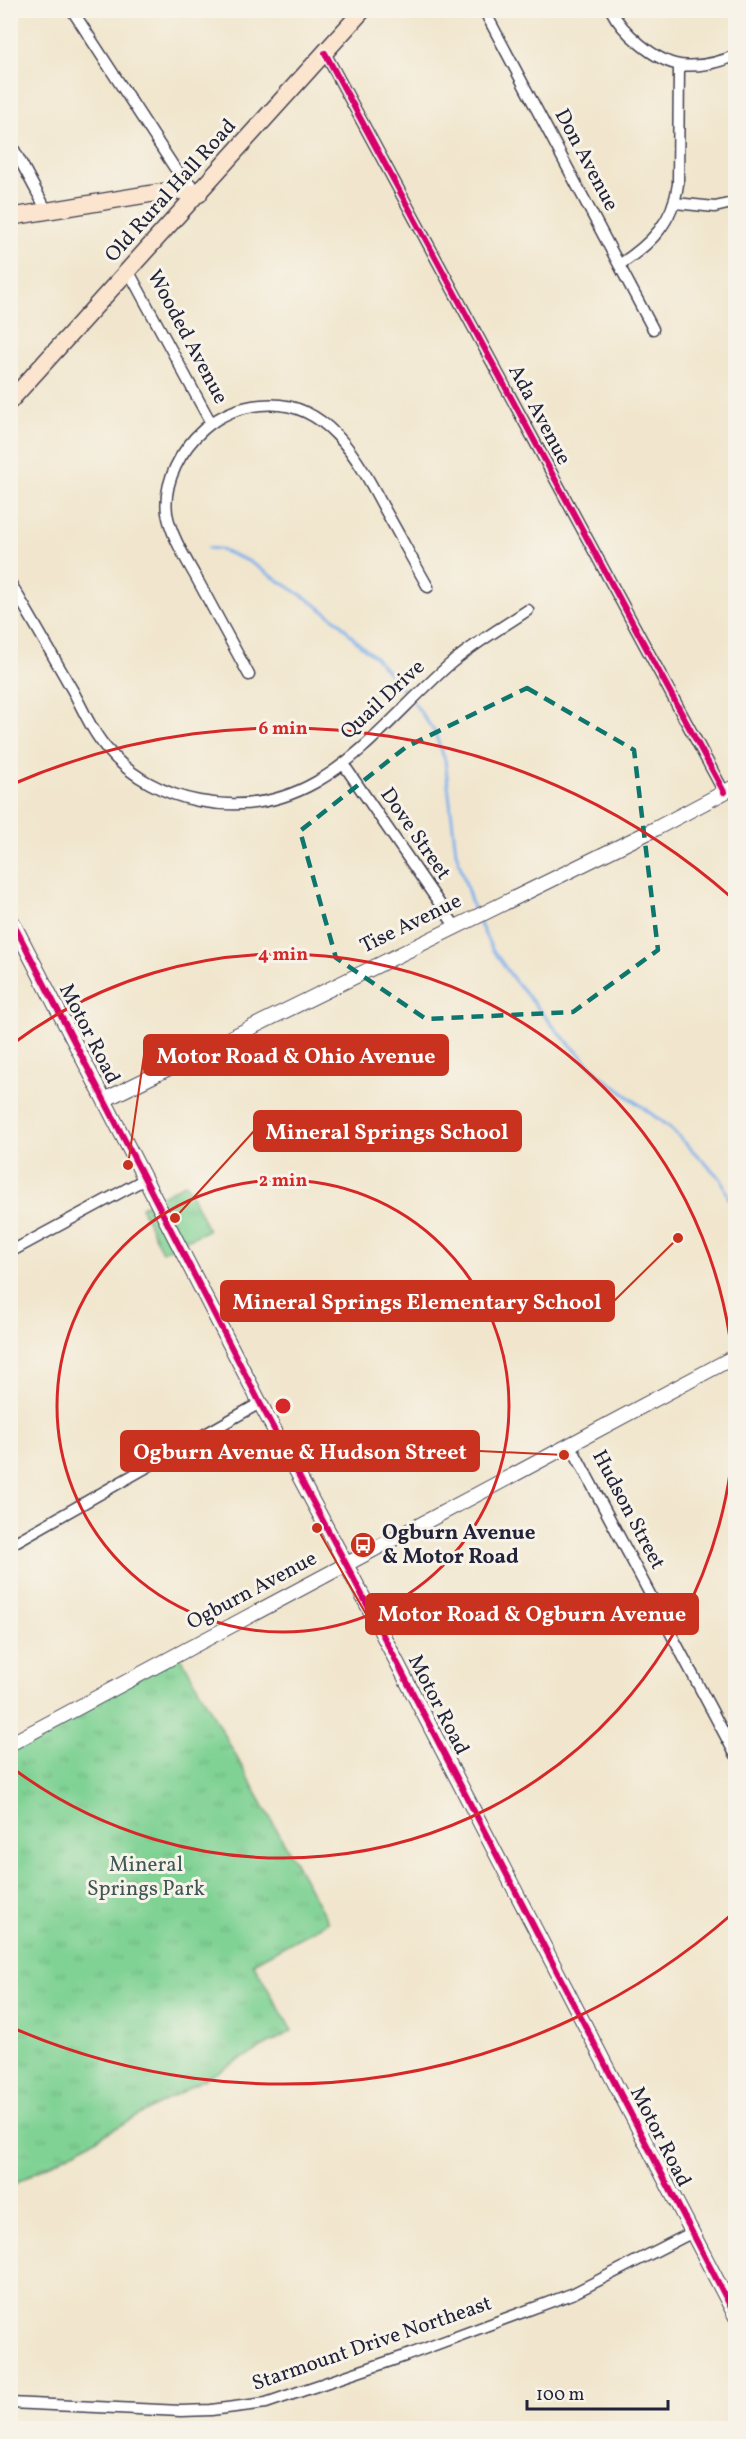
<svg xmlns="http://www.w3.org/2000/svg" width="746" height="2439" font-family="Vollkorn,serif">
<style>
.park{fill:url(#park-tufts);stroke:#517a68;stroke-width:1.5}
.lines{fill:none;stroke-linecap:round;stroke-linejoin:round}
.stream{stroke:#80b0eb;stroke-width:3}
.minor-casing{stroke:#413f51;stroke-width:13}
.tertiary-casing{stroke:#413f51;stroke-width:16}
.secondary-casing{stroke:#413f51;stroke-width:19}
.minor{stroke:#fff;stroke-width:10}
.tertiary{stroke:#fff;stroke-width:14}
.secondary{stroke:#fce5cf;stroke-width:16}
.cycleway-casing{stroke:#f7f3e8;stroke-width:10}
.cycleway{stroke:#d6006c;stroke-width:6}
.marked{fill:none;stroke:#0f766e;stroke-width:4.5;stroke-dasharray:12 8;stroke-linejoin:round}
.ring{fill:none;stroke:#d62828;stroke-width:3}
.labels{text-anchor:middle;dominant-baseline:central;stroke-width:6;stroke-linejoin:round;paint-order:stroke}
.street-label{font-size:21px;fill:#22223b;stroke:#f7f3e8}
.poi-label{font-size:21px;font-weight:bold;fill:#22223b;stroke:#f7f3e8;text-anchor:start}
.park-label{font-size:21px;fill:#3e5756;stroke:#f7f3e8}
.centre{fill:#d62828;stroke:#f7f3e8;stroke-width:3}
.ring-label{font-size:18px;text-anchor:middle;font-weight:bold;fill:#d62828;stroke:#f7f3e8;stroke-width:6;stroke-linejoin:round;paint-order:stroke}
.leader{fill:none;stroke:#c8321e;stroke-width:2}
.callout-dot{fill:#c8321e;stroke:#f7f3e8;stroke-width:2}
.callout{fill:#c8321e;stroke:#c8321e;stroke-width:2}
.callout-label{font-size:22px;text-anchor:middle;font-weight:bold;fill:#fff}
</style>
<defs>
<pattern id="park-tufts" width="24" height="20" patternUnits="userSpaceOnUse" patternTransform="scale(1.5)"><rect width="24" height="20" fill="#80d294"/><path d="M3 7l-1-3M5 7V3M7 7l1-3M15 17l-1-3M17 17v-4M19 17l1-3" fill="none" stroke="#6eb480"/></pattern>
</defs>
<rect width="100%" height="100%" fill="#f7f3e8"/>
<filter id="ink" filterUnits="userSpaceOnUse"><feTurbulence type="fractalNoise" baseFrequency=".0167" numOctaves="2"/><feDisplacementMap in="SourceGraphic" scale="12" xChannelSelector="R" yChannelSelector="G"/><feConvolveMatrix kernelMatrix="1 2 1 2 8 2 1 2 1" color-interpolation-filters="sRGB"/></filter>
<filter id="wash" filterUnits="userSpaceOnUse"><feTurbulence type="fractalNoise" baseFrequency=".008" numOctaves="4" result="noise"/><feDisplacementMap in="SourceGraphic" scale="24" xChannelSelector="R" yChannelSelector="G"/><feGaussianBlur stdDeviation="1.35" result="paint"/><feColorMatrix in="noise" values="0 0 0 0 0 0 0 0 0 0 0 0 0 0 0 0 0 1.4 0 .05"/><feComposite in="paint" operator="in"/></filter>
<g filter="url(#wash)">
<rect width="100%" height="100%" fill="#f1e6cd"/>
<!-- park -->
<path class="park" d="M 186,1183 L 208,1230 L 162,1252 L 141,1207 Z
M 180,1655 L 328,1922 L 253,1963 L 292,2031 L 11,2186 L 11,1747 Z"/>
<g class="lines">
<!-- stream -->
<path class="stream" d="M 208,548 L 219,549 L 248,561 L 309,600 L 339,622 L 358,643 L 375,657 L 410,698
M 414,703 L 434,731 L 445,760 L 456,852 L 475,914
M 478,920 L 492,949 L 515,981 L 558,1032 L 600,1075 L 670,1128 L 721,1179 L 733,1208 L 736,1220"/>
</g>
</g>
<g filter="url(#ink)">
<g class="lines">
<!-- minor casing -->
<g class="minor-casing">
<path id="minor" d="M 72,10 L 174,167 L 199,193
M 484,10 L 653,329
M 611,10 C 622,32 655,61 680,65 C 698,67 719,63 736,55
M 325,53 L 724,792
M 10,142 L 47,211
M 675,203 L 715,207 L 736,202
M 619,265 C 651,244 673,222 678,184 L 679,65
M 129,272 L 211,423
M 10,582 C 32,619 53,656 74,693 C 84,712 94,735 109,751 C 131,777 166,795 199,801 C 317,823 372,733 449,665 C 473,644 501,628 528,610
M 249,675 C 232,643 214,611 197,579 C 186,559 171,536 167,513 C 163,482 181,449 204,429 C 220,415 239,407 261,405 C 326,398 358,459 384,508 C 399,534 413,561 428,587
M 344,765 L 455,926
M 10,1252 L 145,1179
M 570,1444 L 735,1754
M 10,1545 L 260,1403
M 10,2403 L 181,2411 L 211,2410 L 266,2403 L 405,2356 L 574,2293 L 691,2233"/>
</g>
<!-- tertiary casing -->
<g class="tertiary-casing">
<path id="tertiary" d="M 10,917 L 260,1403 L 346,1564 L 736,2317
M 104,1100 L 655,829 L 736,786
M 10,1744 L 736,1356"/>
</g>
<!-- secondary casing -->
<g class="secondary-casing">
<path id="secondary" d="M 10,217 L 174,190 L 199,194
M 10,401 L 363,10"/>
</g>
<!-- minor -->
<use href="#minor" class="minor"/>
<!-- tertiary -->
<use href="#tertiary" class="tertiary"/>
<!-- secondary -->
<use href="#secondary" class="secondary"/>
<!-- cycleway casing -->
<g class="cycleway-casing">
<path id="cycleway" d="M 325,53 L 724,792
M 10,917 L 260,1403 L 346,1564 L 736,2317"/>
</g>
<!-- cycleway -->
<use href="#cycleway" class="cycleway"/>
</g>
</g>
<!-- marked area -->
<path class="marked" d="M 527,688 L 634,750 L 658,950 L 573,1012 L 426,1019 L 336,958 L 300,831 L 406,747 Z"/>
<!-- distance rings -->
<g class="ring">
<circle cx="283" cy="1406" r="226"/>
<path d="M11 1045A452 452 0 1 1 11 1767"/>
<path d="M732 1914A678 678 0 0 1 13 2028M13 784A678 678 0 0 1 732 898"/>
</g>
<!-- icons -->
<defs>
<g id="bus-disc" transform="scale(1.35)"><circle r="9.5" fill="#c8321e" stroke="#f7f3e8"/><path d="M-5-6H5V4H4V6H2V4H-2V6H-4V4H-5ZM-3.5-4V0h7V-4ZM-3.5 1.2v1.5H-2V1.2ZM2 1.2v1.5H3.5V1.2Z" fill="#fff"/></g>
</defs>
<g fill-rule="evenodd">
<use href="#bus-disc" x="363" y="1545"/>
</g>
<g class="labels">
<!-- street labels -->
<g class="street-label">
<text transform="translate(586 160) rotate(62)">Don Avenue</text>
<text transform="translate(171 191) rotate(-48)">Old Rural Hall Road</text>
<text transform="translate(187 337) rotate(62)">Wooded Avenue</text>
<text transform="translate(539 415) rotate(62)">Ada Avenue</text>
<text transform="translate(383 700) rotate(-43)">Quail Drive</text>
<text transform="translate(415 834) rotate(55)">Dove Street</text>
<text transform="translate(411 924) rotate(-26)">Tise Avenue</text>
<text transform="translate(89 1034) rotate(63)">Motor Road</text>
<text transform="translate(628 1510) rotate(62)">Hudson Street</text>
<text transform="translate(252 1591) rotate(-28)">Ogburn Avenue</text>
<text transform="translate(438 1705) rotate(63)">Motor Road</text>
<text transform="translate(660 2137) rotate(63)">Motor Road</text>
<text transform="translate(372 2344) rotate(-19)">Starmount Drive Northeast</text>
</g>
<!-- poi labels -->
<g class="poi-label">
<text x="382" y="1533">Ogburn Avenue<tspan x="382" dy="24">&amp; Motor Road</tspan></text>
</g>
<!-- park labels -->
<g class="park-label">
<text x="146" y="1865">Mineral<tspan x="146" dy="24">Springs Park</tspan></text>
</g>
</g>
<circle cx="283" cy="1406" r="9" class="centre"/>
<g class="ring-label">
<text x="283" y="734">6 min</text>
<text x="283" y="960">4 min</text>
<text x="283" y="1186">2 min</text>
</g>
<!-- callouts -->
<path class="leader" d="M128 1165L144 1055M175 1218L254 1131M678 1238L614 1301M564 1455L479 1451M317 1528L366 1614"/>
<g class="callout-dot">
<circle cx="128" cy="1165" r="6"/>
<circle cx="175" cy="1218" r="6"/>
<circle cx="678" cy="1238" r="6"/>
<circle cx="564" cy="1455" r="6"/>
<circle cx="317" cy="1528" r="6"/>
</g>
<g class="callout">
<rect x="144" y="1035" width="304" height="40" rx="6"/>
<rect x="254" y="1111" width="267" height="40" rx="6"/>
<rect x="221" y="1281" width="393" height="40" rx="6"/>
<rect x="121" y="1431" width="358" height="40" rx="6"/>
<rect x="366" y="1594" width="332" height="40" rx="6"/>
</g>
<g class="callout-label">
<text x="296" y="1063">Motor Road &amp; Ohio Avenue</text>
<text x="387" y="1139">Mineral Springs School</text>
<text x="417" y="1309">Mineral Springs Elementary School</text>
<text x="300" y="1459">Ogburn Avenue &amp; Hudson Street</text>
<text x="532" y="1621">Motor Road &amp; Ogburn Avenue</text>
</g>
<!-- margin -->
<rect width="746" height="2439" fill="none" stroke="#f7f3e8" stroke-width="36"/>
<!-- scale -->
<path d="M527 2400v9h141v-9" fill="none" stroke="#22223b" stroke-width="3"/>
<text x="536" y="2400" font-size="18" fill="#22223b" stroke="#f7f3e8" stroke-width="4.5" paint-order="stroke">100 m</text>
</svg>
